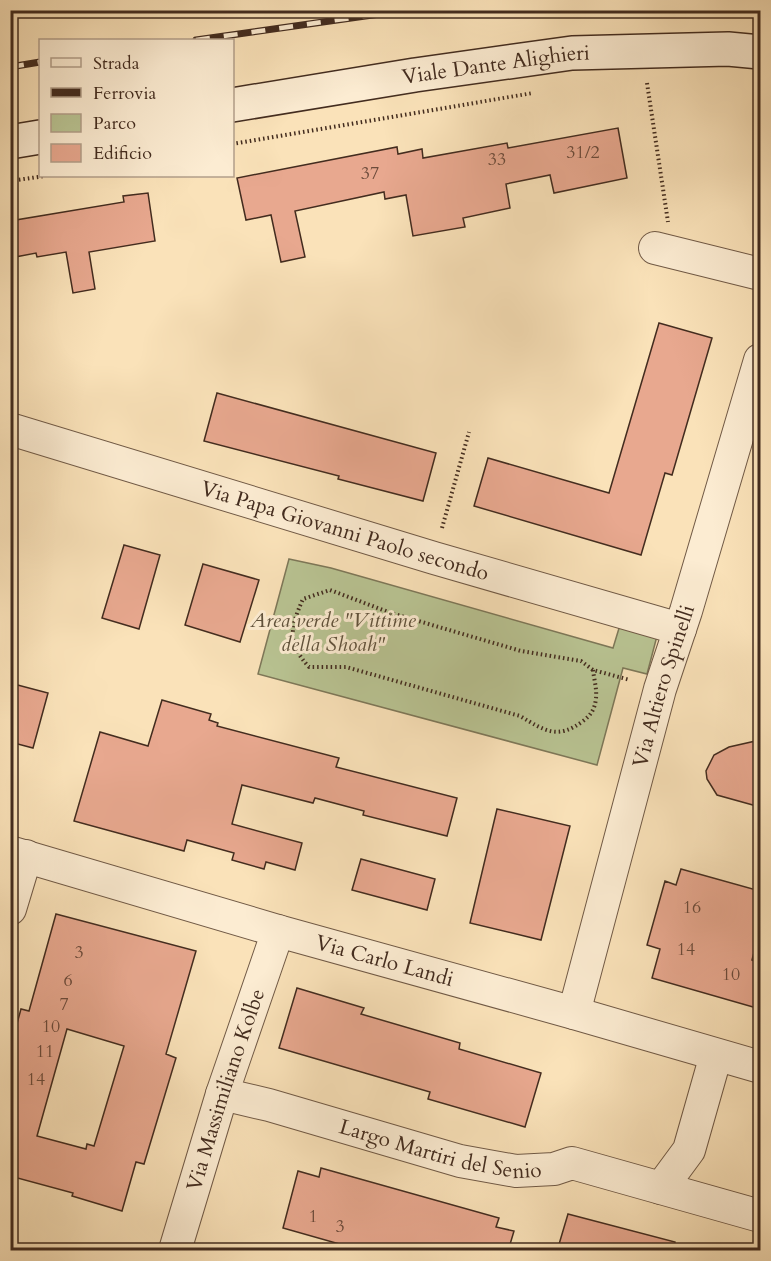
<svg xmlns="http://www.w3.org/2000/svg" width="771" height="1261" font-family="Cardo,serif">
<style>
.green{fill:#b9c493;stroke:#7e7859;stroke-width:1.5}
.building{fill:#e8a88f;stroke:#432c1f;stroke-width:1.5;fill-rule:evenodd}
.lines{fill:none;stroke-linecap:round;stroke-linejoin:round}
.street-casing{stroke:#715a46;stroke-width:34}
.secondary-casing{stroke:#432c1f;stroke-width:36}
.path{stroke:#432c1f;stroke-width:4;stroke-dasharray:1.5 3;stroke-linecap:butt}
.street{stroke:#fcecd2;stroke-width:32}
.secondary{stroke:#fcecd2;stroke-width:33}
.rail-casing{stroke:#432c1f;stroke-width:7}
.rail{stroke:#fcecd2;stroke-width:4.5;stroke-dasharray:14;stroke-linecap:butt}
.labels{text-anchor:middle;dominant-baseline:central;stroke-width:6;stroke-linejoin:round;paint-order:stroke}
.number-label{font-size:18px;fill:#6c4b3b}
.street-label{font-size:21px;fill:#432c1f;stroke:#fcecd2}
.park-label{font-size:21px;font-style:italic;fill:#60523c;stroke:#fcecd2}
</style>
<rect width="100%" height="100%" fill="#fae2b9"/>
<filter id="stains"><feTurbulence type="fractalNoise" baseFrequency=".00333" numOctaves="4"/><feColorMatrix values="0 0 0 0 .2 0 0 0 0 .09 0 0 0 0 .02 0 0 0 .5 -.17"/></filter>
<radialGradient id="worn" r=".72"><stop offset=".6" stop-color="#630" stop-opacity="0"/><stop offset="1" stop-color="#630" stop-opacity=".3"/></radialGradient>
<!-- green -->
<path class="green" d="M 289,559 L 331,568 L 613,648 L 620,625 L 657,636 L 647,674 L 623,668 L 597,765 L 258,674 Z"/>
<!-- building -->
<path class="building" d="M 618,128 L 627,178 L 554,193 L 550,175 L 506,184 L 510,208 L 463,218 L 465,227 L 413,236 L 406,195 L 385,199 L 384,192 L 295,211 L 305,257 L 281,262 L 271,215 L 246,220 L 237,178 L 397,147 L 398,154 L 422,149 L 423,158 L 507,143 L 508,148 Z
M 148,193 L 155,241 L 89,252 L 95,289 L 73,293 L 66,252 L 37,257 L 36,253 L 10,258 L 10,221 L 124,202 L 123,196 Z
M 659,323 L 712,338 L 672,475 L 665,473 L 641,555 L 474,506 L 488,458 L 609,493 Z
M 217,393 L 436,453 L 423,501 L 338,479 L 339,476 L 204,441 Z
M 124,545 L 160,555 L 139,629 L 102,618 Z
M 203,564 L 259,580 L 240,642 L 185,625 Z
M 10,683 L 48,693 L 33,748 L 10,742 Z
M 162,700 L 211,714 L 209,720 L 218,723 L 217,726 L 339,758 L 336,767 L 457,798 L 447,836 L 363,815 L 364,811 L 315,798 L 313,803 L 242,785 L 232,824 L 302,843 L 295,870 L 266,862 L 264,869 L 232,860 L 234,853 L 187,840 L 184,851 L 74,821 L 100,732 L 148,746 Z
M 760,740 L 760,807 L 717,795 L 707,779 L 706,771 L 714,755 L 729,747 Z
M 497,809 L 570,826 L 541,940 L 470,923 Z
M 361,859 L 435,879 L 427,910 L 352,890 Z
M 681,869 L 760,891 L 760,929 L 752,960 L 760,963 L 760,1009 L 652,978 L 660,949 L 647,945 L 665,881 L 676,885 Z
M 56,914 L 196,951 L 166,1054 L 176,1058 L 144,1164 L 136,1162 L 122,1211 L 72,1196 L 73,1193 L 10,1176 L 10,1049 L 21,1009 L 29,1011 ZM 67,1029 L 124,1046 L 94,1146 L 87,1144 L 86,1149 L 37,1136 Z
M 297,988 L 364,1008 L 361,1014 L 460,1043 L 459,1049 L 541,1073 L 525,1127 L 428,1099 L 430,1092 L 279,1048 Z
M 321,1168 L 499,1218 L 496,1227 L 514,1231 L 508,1251 L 364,1251 L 283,1228 L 298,1171 L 319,1177 Z
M 568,1214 L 675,1242 L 674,1251 L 557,1251 Z"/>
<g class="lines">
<!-- street casing -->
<g class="street-casing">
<g id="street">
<path d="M 655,248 L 760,274"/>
<path id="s1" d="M 10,429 L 434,558 L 680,629"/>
<path id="s2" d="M 10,852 L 278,931 L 574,1013 L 760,1067"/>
<path d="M 10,909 L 26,856"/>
<path id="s3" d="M 574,1013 L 660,689 L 686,611 L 760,360"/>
<path id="s4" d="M 222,1094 L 269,1105 L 460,1161 L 516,1171 L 554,1169 L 572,1163 L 760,1216"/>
<path d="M 661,1188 L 689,1150 L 716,1055"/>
<path id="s5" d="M 175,1250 L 222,1094 L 278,931"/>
</g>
</g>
<!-- secondary casing -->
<g class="secondary-casing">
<g id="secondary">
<path id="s6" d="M 232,105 L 415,75 L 572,53 L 728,49 L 760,52"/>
<path d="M 10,142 L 40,137"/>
</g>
</g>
<!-- path -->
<path class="path" d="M 647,83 L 668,222
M 232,144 L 533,93
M 10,181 L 45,176
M 442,528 L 469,432
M 593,670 C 594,679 597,689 596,698 C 595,709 591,715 583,721 C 558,740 545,731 520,716 L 346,667 L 309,667 C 287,643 290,628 303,599 L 330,590 L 391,613 L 521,651 L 581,661 L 593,670 L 630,680"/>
<!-- street -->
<use href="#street" class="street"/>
<!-- secondary -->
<use href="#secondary" class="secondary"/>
<!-- rail casing -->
<g class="rail-casing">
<path id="rail" d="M 196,40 L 408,10
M 10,67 L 40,62"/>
</g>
<!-- rail -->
<use href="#rail" class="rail"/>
</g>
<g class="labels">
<!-- number labels -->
<g class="number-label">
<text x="583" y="152">31/2</text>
<text x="497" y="159">33</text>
<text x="370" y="173">37</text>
<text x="692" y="907">16</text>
<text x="686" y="949">14</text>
<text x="79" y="952">3</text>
<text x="731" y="974">10</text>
<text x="68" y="980">6</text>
<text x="64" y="1004">7</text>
<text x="51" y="1026">10</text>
<text x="45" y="1051">11</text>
<text x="36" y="1079">14</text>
<text x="313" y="1216">1</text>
<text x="340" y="1226">3</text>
</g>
<!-- street labels -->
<g class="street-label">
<text stroke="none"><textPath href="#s6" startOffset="267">Viale Dante Alighieri</textPath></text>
<text stroke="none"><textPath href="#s1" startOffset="350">Via Papa Giovanni Paolo secondo</textPath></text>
<text stroke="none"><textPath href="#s3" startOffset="339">Via Altiero Spinelli</textPath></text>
<text stroke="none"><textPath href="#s2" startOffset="390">Via Carlo Landi</textPath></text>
<text stroke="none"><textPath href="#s5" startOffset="168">Via Massimiliano Kolbe</textPath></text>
<text stroke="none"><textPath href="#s4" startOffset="226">Largo Martiri del Senio</textPath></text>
</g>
<!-- park labels -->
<g class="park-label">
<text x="333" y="620">Area verde "Vittime<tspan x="333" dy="24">della Shoah"</tspan></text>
</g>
</g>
<!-- margin -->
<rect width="771" height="1261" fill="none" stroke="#fae2b9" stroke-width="36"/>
<rect x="12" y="12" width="747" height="1237" fill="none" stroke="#432c1f" stroke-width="3"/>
<rect x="18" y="18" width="735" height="1225" fill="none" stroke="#432c1f" stroke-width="1.5"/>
<!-- legend -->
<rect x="39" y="39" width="195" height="138" fill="#fcecd2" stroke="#b29f8a" stroke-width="1.5"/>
<rect x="51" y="58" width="30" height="9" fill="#fcecd2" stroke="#b29f8a" stroke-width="1.5"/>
<text x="93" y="69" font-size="18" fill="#432c1f">Strada</text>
<rect x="51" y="88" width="30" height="9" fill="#432c1f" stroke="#b29f8a" stroke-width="1.5"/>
<text x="93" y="99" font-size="18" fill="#432c1f">Ferrovia</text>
<rect x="51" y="114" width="30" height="18" fill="#b9c493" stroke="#b29f8a" stroke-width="1.5"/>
<text x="93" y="129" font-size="18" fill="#432c1f">Parco</text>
<rect x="51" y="144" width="30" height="18" fill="#e8a88f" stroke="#b29f8a" stroke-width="1.5"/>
<text x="93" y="159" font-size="18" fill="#432c1f">Edificio</text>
<rect width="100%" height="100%" filter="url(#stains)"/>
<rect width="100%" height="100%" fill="url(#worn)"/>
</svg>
